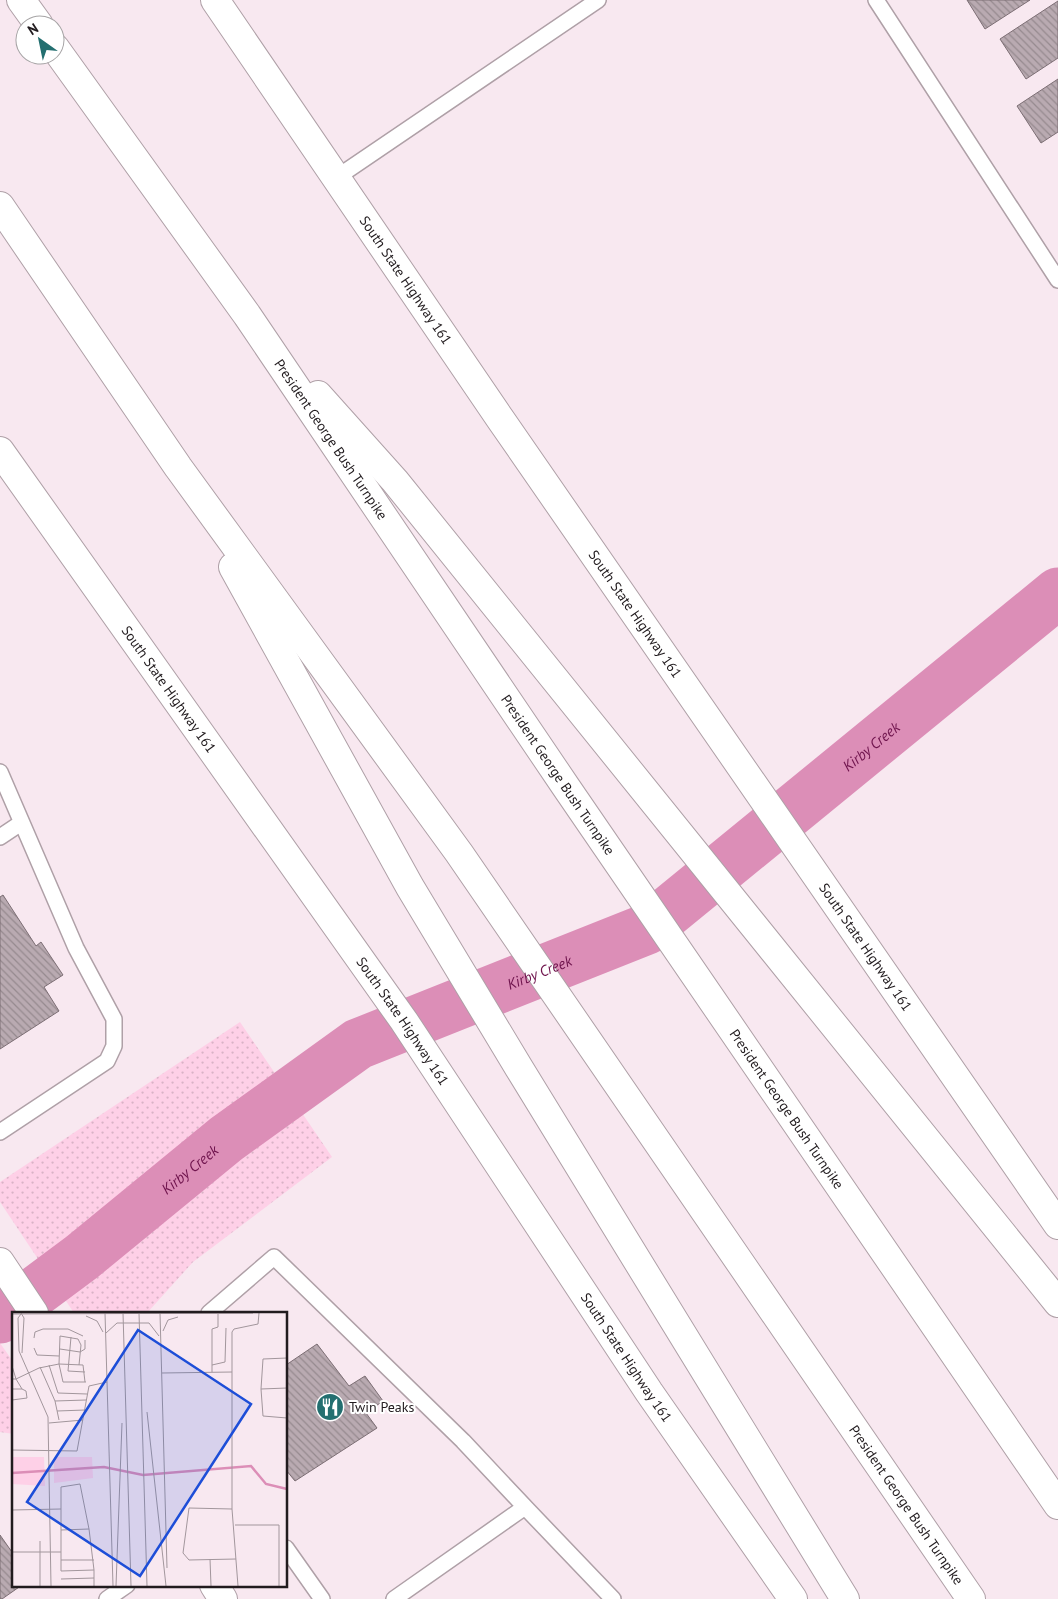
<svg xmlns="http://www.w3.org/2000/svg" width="1058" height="1599" font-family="'PT Sans',sans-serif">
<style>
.grass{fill:url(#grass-dots)}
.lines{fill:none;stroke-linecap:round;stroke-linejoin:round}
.river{stroke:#dc8eb7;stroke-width:51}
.building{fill:url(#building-back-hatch);stroke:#7c6e74}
.service-casing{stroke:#afa0a7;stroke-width:18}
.minor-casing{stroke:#afa0a7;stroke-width:30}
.secondary-casing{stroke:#afa0a7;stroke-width:30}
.motorway-casing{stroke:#afa0a7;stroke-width:30}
.service{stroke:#fff;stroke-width:15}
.minor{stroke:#fff;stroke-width:28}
.secondary{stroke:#fff;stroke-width:28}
.motorway{stroke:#fff;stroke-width:28}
.labels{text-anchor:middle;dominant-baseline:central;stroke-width:4;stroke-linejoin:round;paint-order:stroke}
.street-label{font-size:14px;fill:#211b1e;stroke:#fff}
.poi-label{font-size:14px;fill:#211b1e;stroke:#fff;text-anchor:start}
.water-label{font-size:15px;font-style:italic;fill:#6f144d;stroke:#fff}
.inset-river{fill:none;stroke:#dc8eb7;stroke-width:2.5}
.inset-road{fill:none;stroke:#a2969c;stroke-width:1}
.view{fill:#1d4ed8;fill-opacity:0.15;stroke:#1d4ed8;stroke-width:2.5}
.inset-edge{fill:none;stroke:#211b1e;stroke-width:2.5}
</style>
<defs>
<pattern id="grass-dots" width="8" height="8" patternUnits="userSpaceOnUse" patternTransform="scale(1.25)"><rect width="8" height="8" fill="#fed0e7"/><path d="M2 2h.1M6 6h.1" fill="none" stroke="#d9b2c6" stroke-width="1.8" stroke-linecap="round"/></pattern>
<pattern id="building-back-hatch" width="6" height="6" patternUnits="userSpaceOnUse" patternTransform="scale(1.25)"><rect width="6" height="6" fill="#b9aab1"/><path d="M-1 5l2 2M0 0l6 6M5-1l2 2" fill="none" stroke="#968a8f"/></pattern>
</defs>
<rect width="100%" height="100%" fill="#f8e8f0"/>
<!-- grass -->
<path class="grass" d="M 240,1022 L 332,1157 L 193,1262 L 147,1313 L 74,1313 L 0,1202 L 0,1182 Z
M 0,1343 L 14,1363 L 14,1434 L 0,1432 Z"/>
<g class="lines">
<!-- river -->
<path class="river" id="s1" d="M 0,1318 L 82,1257 L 226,1139 L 358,1044 L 647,929 L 1058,593"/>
</g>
<!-- building -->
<path class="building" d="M 967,0 L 1030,0 L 985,29 Z
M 1058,1 L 1058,58 L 1026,79 L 1000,39 Z
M 1058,79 L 1058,132 L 1041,143 L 1017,106 Z
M 3,895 L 36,946 L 41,942 L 63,975 L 44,987 L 59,1011 L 0,1049 L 0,897 Z
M 317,1344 L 349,1386 L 365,1376 L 383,1401 L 366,1413 L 377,1428 L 295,1481 L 286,1470 L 286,1365 Z
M 0,1535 L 14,1555 L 14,1585 L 22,1585 L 2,1599 L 0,1599 Z"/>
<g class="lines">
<!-- service casing -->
<g class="service-casing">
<path id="service" d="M 876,0 L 1058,280
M 336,178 L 598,0
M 0,772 L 76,948 L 114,1019 L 114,1046 L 107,1061 L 0,1132
M 0,837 L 21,823
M 209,1313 L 274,1257 L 463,1441 L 525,1507
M 286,1548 L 322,1599
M 107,1599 L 127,1585
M 394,1599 L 525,1507 L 613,1599"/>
</g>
<!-- minor casing -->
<g class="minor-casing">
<path id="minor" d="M 0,1262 L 34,1313
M 214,1585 L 223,1599"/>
</g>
<!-- secondary casing -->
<g class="secondary-casing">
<g id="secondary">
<path id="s2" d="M 215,0 L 501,420 L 1058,1225"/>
<path id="s3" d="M 0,451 L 404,1021 L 649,1392 L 793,1599"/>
</g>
</g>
<!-- motorway casing -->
<g class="motorway-casing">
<g id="motorway">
<path d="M 21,0 L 39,25"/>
<path id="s4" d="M 55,48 L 247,315 L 566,787 L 1058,1505"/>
<path id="s5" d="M 0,206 L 178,467 L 459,853 L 971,1599"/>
<path d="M 318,395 L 395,481 L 1058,1303"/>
<path d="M 233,567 L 410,887 L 519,1068 L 845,1599"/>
</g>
</g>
<!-- service -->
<use href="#service" class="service"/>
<!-- minor -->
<use href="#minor" class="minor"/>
<!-- secondary -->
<use href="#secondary" class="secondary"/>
<!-- motorway -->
<use href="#motorway" class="motorway"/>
</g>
<!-- icons -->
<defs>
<g id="restaurant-disc" transform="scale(1.4375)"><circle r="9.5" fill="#236f70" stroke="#fff"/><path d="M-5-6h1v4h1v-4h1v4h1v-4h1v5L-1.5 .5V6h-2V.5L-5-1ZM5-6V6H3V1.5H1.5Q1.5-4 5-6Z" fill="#fff"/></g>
</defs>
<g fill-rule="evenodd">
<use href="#restaurant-disc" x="330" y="1407"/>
</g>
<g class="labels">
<!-- street labels -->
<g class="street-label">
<text stroke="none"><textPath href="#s2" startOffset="339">South State Highway 161</textPath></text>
<text stroke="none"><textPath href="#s4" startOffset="479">President George Bush Turnpike</textPath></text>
<text stroke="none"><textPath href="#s2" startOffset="744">South State Highway 161</textPath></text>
<text stroke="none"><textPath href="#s3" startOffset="292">South State Highway 161</textPath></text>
<text stroke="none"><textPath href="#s4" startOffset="884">President George Bush Turnpike</textPath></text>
<text stroke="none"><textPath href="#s2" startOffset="1149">South State Highway 161</textPath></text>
<text stroke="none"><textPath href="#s3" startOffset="698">South State Highway 161</textPath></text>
<text stroke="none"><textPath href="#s4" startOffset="1289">President George Bush Turnpike</textPath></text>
<text stroke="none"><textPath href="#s3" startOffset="1102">South State Highway 161</textPath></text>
<text stroke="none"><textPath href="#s5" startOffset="1584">President George Bush Turnpike</textPath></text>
</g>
<!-- poi labels -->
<g class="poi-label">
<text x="349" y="1407">Twin Peaks</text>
</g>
<!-- water labels -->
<g class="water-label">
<text stroke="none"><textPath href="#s1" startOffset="1051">Kirby Creek</textPath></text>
<text stroke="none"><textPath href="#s1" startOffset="646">Kirby Creek</textPath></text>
<text stroke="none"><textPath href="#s1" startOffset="241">Kirby Creek</textPath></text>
</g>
</g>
<!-- overview -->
<g transform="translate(12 1312)">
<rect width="275" height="275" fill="#f8e8f0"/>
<path d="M 0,145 L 32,145 L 33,174 L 0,172 ZM 42,145 L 80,145 L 81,166 L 42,171 Z" fill="#fed0e7"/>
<path class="inset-river" d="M 0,161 L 92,155 L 131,163 L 239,154 L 254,172 L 275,177"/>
<path class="inset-road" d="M 9,1 L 12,6 L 10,41M 93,1 L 101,274M 111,1 L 119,274M 127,1 L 135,274M 148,1 L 155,256M 0,2 L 241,1M 9,2 L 6,6 L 7,39 L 36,105 L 39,274M 74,4 L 85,9 L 91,20M 151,19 L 156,8 L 166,5M 94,21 L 105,11 L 137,11 L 147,24M 59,25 L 56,59 L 73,60M 22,26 L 23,20 L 31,17 L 56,17 L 71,24M 22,36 L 25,43 L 47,44M 48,37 L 68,40 L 73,37 L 73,28M 275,46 L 251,47 L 249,77 L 251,104 L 275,106M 37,53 L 46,81 L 75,82M 67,53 L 69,33 L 66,27 L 48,24 L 47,52 L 71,53 L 73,70M 200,53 L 213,50 L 214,16M 0,54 L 4,67 L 27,56 L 47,52 L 51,70 L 74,70M 28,55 L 43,89M 200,60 L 200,17 L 206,15 L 206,2M 150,61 L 220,60M 0,67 L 4,67 L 10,77 L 0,77M 249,77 L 275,76M 0,88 L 15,86 L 14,79 L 10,77M 45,99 L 73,98M 135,100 L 154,274M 47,108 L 43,89 L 74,88M 37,111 L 71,108M 0,138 L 65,139 L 77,74 L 95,70M 49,197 L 49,175 L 68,172 L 77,217M 220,197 L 177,196 L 171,241 L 177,248 L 224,247M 0,198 L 49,197 L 49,240 L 0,240M 223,213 L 267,213 L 267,274M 49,240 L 49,259 L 82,258 L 77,217 L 49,218M 198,247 L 199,274M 49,248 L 82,248M 82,258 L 82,274M 49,267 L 82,266M 28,274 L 28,229M 104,274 L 110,111M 226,274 L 220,197 L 220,20 L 222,17 L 246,12 L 247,1"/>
<path class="view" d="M 126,18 L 239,92 L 128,264 L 15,190 Z"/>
<rect width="275" height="275" class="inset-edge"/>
</g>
<!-- north arrow -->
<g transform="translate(40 40) rotate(327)"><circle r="24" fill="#ffffff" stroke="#a6a4a5"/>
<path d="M0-4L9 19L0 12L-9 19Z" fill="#236f70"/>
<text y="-8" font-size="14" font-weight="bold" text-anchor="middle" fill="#211b1e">N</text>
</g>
</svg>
